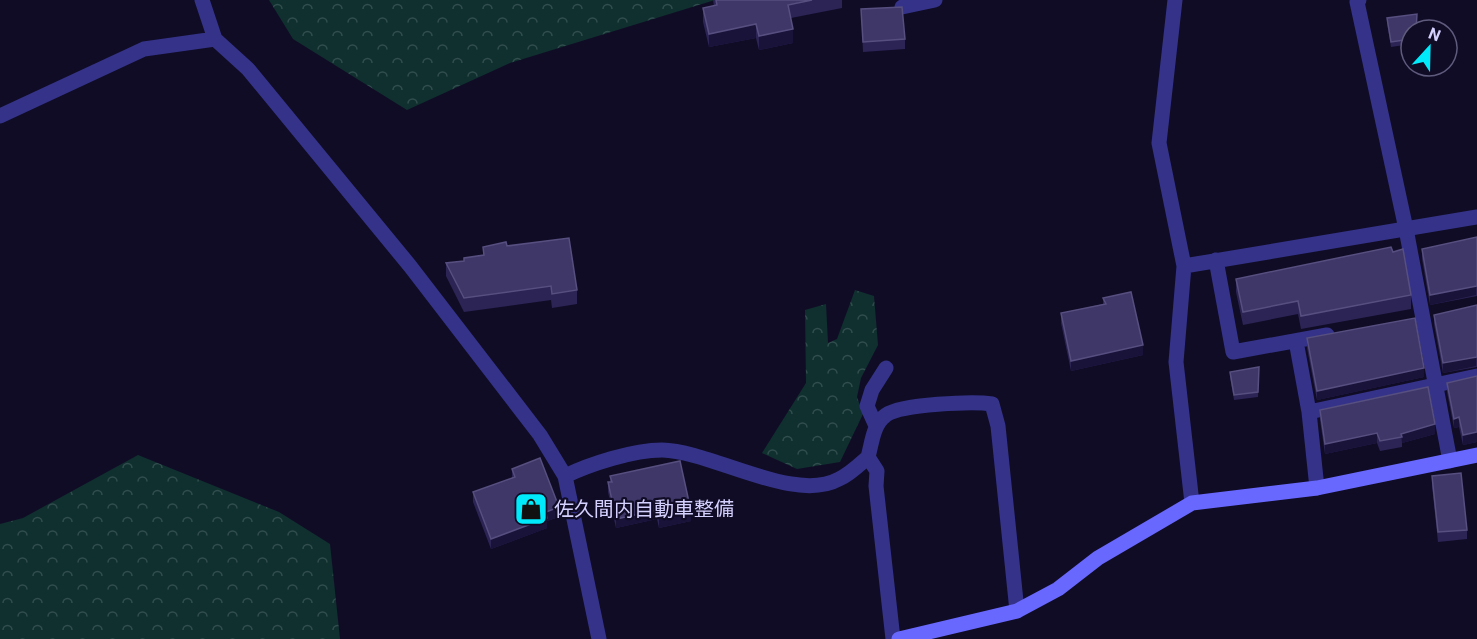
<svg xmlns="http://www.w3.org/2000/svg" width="1477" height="639" font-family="Roboto,'Noto Sans JP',sans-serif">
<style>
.forest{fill:url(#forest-crowns)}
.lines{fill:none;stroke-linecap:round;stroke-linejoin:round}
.street{stroke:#343389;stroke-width:15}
.secondary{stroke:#6868ff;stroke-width:15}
.wall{fill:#2c2455}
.shaded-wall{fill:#19133a}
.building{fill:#3e3767;stroke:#564f7f;stroke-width:1.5}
.labels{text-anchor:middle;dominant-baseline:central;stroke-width:4.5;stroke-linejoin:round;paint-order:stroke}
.poi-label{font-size:20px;fill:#d5d1ff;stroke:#100c26;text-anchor:start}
</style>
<defs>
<pattern id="forest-crowns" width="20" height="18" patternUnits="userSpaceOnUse" patternTransform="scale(1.5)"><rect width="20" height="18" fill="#0f302e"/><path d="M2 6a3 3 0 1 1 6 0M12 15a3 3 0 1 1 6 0" fill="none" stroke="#314d4d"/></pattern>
</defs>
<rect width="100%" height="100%" fill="#100c26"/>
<!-- forest -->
<path class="forest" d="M 269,0 L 715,0 L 510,63 L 407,110 L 293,39 Z
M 855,290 L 874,296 L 878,345 L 861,378 L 857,397 L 863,414 L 840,462 L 797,469 L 762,453 L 806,383 L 805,310 L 826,304 L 828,343 L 837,339 Z
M 138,455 L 279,512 L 330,544 L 340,639 L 0,639 L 0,524 L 23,518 Z"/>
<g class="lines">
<!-- street -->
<path class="street" d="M 202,0 L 215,39 L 248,69 L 410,266 L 540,435 L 565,476 L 599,639
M 1175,0 L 1159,143 L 1184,266 L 1176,362 L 1192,503
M 1359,0 L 1357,2 L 1406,229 L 1450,461
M 902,7 L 935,0
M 0,116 L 144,49 L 215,39
M 1216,260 L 1233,352 L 1327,335
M 1184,266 L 1477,217
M 1296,341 L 1309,412 L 1317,488
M 1309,412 L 1477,376
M 876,426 L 867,406 L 872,390 L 886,368
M 565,476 C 590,464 633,450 662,450 C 712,451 794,504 839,479 C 850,474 859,465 868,457
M 893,639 L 876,486 L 877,471 L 868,457 C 872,443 873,424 886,415 C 901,404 974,401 992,404 L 998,426 L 1017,611"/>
<!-- secondary -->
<path class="secondary" d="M 899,639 L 1017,611 L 1058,589 L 1098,558 L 1192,503 L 1317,488 L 1477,455"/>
</g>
<!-- wall -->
<path class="wall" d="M 713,0 L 842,0 L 842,8 L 791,18 L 793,43 L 759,50 L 756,38 L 709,47 L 703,22 L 703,8 L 714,6 Z
M 861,9 L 905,39 L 905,49 L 863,52 Z
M 1387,18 L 1411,30 L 1411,44 L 1391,47 L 1387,23 Z
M 1477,237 L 1477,296 L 1430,305 L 1422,259 L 1422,249 Z
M 507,246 L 577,290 L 577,304 L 552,308 L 551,300 L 464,312 L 446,276 L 446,263 L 464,261 L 483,255 L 483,247 Z
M 1393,252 L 1411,295 L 1411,309 L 1301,329 L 1298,314 L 1243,325 L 1236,292 L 1236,279 Z
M 1103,298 L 1143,355 L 1071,371 L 1061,323 L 1061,313 L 1103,304 Z
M 1477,305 L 1477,367 L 1443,373 L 1434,324 L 1434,315 Z
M 1307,338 L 1424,377 L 1317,400 L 1307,348 Z
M 1259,367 L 1258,397 L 1234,400 L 1230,377 L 1230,372 Z
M 1477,376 L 1477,442 L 1463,445 L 1459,427 L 1454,428 L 1447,392 L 1447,383 Z
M 1320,410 L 1435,434 L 1402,443 L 1402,447 L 1380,451 L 1377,443 L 1325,454 L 1320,420 Z
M 512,469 L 559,517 L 547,521 L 547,528 L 491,549 L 473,502 L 473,492 L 512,478 Z
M 610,476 L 691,521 L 659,528 L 657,519 L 616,528 L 608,492 L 608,482 L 610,482 Z
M 1432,476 L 1467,530 L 1467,539 L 1438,542 L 1432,486 Z"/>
<!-- shaded-wall -->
<path class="shaded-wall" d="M 756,24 L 756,38 L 709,47 L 709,34 Z
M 793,29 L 793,43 L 759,50 L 759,36 Z
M 1476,286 L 1476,295 L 1430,305 L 1430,295 Z
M 1143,345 L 1143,355 L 1071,371 L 1071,361 Z
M 1476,357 L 1476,366 L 1443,373 L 1443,363 Z
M 1424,368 L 1424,377 L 1317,400 L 1317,391 Z
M 1459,417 L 1459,427 L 1454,428 L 1454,419 Z
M 1435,424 L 1435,434 L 1402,443 L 1401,434 Z
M 1477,432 L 1477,442 L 1463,445 L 1463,435 Z
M 1377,433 L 1377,443 L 1325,454 L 1325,444 Z
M 559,507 L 559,517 L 547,521 L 547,528 L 491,549 L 491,539 L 546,512 Z
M 657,510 L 657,519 L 616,528 L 616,519 Z
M 691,511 L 691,521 L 659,528 L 659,518 Z"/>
<!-- building -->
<path class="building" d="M 716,0 L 812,0 L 788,5 L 793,29 L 759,36 L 756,24 L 709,34 L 703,8 L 717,5 Z
M 902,7 L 905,39 L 863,42 L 861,9 Z
M 1417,14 L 1416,30 L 1411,30 L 1411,39 L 1391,42 L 1387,18 Z
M 1477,237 L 1477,286 L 1430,295 L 1422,249 Z
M 569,238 L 577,290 L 552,294 L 551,286 L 464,298 L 446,263 L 464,261 L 464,258 L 484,255 L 483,247 L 506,242 L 507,246 Z
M 1391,247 L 1393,252 L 1403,249 L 1411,295 L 1301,316 L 1298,301 L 1243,312 L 1236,279 Z
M 1131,292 L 1143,345 L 1071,361 L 1061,313 L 1106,304 L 1103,298 Z
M 1477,305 L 1477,357 L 1443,363 L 1434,315 Z
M 1415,318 L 1424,368 L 1317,391 L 1307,338 Z
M 1259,367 L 1258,392 L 1234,395 L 1230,372 Z
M 1477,376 L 1477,432 L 1463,435 L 1459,417 L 1454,419 L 1447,383 Z
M 1428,387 L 1435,424 L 1401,434 L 1402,437 L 1380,441 L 1377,433 L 1325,444 L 1320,410 Z
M 540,458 L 559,507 L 546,512 L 547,518 L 491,539 L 473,492 L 515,477 L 512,469 Z
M 680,461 L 691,511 L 659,518 L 657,510 L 616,519 L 608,482 L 612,482 L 610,476 Z
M 1461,473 L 1467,530 L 1438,532 L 1432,476 Z"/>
<!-- icons -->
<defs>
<g id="shop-square" transform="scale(1.725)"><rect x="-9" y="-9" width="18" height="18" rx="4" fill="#00eafc" stroke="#100c26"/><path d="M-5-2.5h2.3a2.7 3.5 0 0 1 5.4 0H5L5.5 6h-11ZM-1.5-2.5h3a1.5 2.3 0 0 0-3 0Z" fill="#111"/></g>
</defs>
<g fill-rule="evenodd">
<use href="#shop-square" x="531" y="509"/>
</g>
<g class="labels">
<!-- poi labels -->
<g class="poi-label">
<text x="554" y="509">佐久間内自動車整備</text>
</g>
</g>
<!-- north arrow -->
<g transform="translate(1429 48) rotate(22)"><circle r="28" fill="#100c26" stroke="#5f5b7d" stroke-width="1.5"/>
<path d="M0-4.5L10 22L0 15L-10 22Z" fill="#00eafc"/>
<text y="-9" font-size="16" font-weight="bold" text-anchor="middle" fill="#d5d1ff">N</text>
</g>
</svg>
